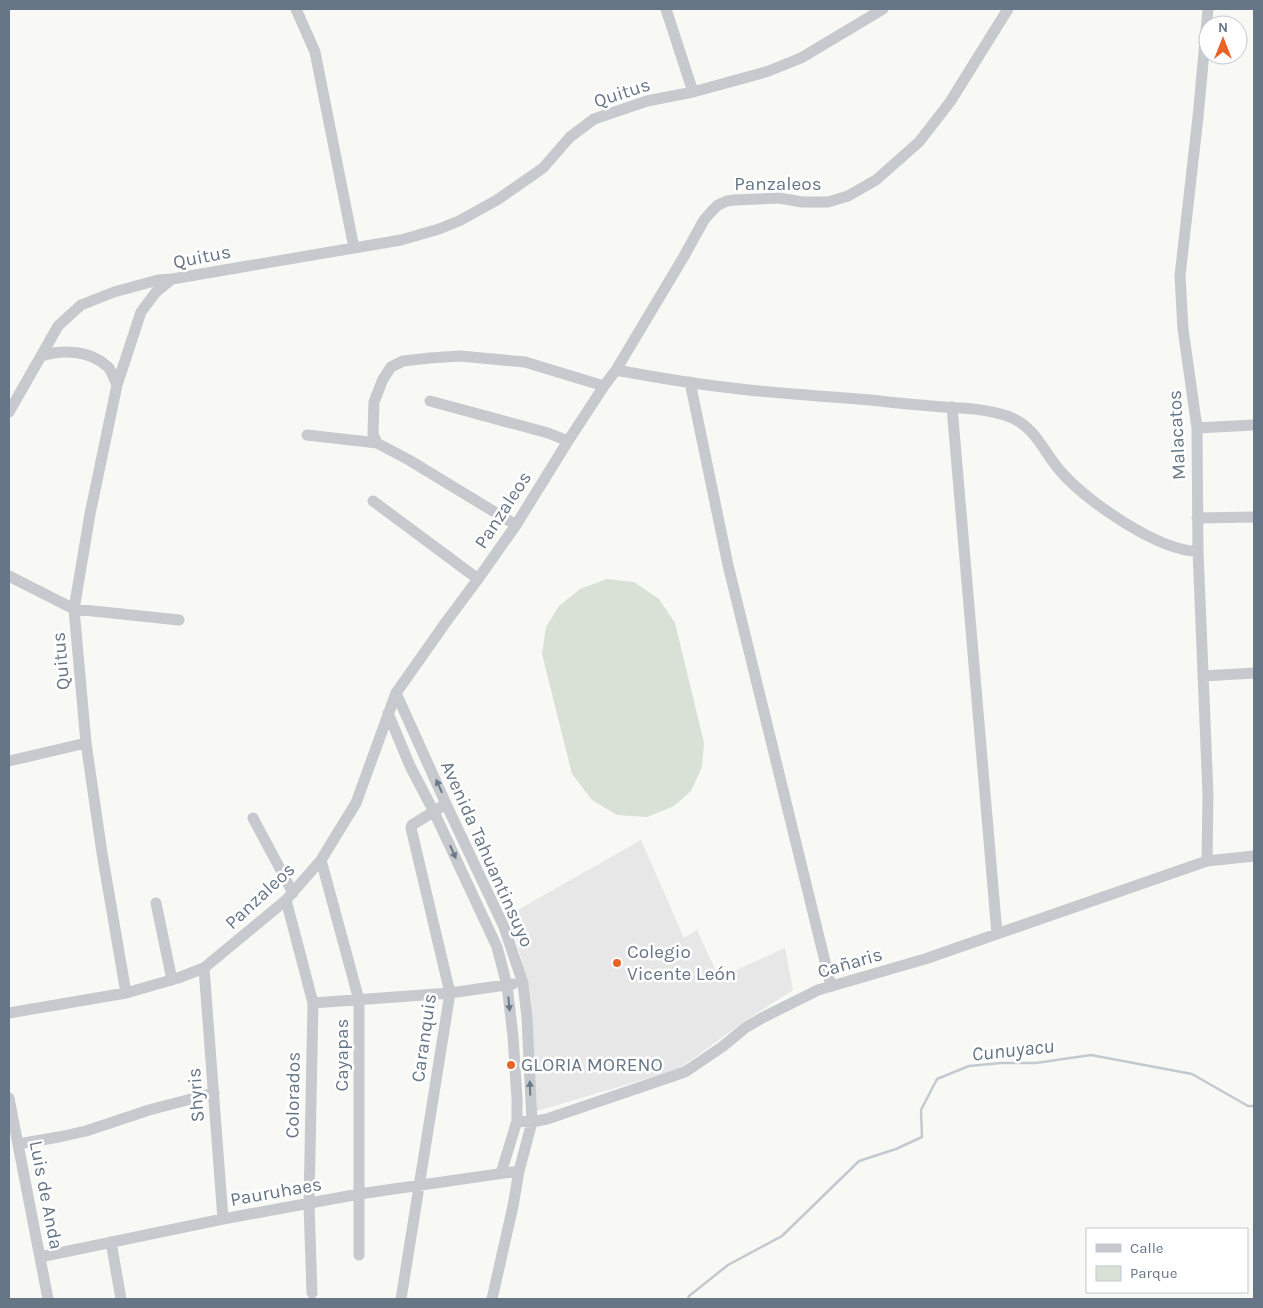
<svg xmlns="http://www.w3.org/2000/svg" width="1263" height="1308" font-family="Karla,sans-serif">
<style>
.built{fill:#e6e7e6}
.green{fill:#d9e0d6}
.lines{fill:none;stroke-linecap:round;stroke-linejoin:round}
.stream{stroke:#c2cad0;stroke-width:2.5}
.minor{stroke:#c6c9cd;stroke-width:11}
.oneway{fill:#6b7a8a}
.poi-dot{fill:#e86325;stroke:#fff;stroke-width:2}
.labels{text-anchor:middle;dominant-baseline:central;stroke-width:5;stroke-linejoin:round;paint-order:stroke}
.street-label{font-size:19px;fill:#667687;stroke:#fff}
.poi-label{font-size:19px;fill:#667687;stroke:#fff;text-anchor:start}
.water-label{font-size:20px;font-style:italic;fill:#627783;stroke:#fff}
</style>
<rect width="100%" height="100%" fill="#f8f8f5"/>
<!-- built -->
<path class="built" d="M 641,840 L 684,938 L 697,930 L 719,978 L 785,948 L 793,990 L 739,1025 L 679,1069 L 537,1111 L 530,990 L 509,915 Z"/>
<!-- green -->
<path class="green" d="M 607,579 L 634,582 L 659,599 L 675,623 L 704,743 L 702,767 L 691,791 L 674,806 L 647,817 L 617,815 L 592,800 L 572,774 L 542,654 L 546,627 L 559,606 L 580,589 Z"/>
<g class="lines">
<!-- stream -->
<path class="stream" d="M 688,1299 L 689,1296 L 728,1265 L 782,1236 L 859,1161 L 896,1149 L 922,1137 L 921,1110 L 937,1079 L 969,1066 L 1001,1063 L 1036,1063 L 1091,1055 L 1192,1074 L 1248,1106 L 1254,1106"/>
<!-- minor -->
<path class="minor" d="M 296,9 L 315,52 L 354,248
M 666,9 L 693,92
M 41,356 L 58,326 L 81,305 L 114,292 L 158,280 L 172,279
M 616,370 C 654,377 693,384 732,388 C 778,394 825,396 871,400 C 895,403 919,405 943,407 C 965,408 988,409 1010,417 C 1037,428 1044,454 1063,474 C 1088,502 1160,552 1198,551
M 690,382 L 728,565 L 831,986
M 430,401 L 548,433 L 568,441
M 952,407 L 997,934
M 9,412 L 41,356 C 63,349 90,350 108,367 C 112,371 114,379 117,385
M 1197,428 L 1254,425
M 307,435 L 377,443
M 373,501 L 478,579
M 1197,518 L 1254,517
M 516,525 L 409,460 L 377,443 L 373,434 L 374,402 L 383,379 L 391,367 L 403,361 L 430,358 L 460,356 L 525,362 L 604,386
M 9,576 L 74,609 L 179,620
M 1203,676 L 1254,673
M 396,693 L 446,804 L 504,927 L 523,983 L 527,1018 L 532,1122 L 519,1171 L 513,1206 L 492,1299
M 388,713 L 410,766 L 434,812 L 497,947 L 507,985 L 513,1036 L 517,1099 L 517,1121 L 501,1173
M 9,761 L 86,743
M 253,818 L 293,893
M 321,860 L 359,1000 L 359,1255
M 1207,861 L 1208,795 L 1198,551 L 1197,428 L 1183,329 L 1180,276 L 1198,117 L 1208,9
M 286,900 L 313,1003 L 309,1204 L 312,1293
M 156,903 L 172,980
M 204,968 L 223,1219
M 126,993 L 102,853 L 86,743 L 74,609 L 90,514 L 117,385 L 141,312 L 156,292 L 172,279 L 401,240 L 439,229 L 459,221 L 497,200 L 543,168 L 570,137 L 594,119 L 647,101 L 693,92 L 766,72 L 801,58 L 883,9
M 313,1003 L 450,993 L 513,984
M 9,1013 L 126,993 L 178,978 L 204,968 L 286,900 L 321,860 L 356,803 L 396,693 L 446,622 L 478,579 L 516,525 L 568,441 L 604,386 L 616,370 L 683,258 L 704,220 L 711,212 L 718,205 L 727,201 L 734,200 L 779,198 L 802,202 L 828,202 L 848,196 L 876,180 L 919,142 L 950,102 L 1008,9
M 9,1098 L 48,1299
M 517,1121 L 532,1122 L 547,1119 L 685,1072 L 722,1047 L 745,1028 L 762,1018 L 818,990 L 925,959 L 1207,861 L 1254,856
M 18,1144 L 59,1137 L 86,1131 L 149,1110 L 214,1093
M 111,1242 L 121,1299
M 40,1257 L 223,1219 L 359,1194 L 519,1171
M 401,1299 L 450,993 L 411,828 L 412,825 L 446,804"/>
</g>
<!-- one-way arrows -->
<defs><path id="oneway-solid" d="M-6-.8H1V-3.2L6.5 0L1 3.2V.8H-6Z" transform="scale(1.25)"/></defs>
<g class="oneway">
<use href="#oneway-solid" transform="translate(439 786) rotate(-114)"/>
<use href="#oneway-solid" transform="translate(453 852) rotate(66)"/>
<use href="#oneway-solid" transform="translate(509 1004) rotate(84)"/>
<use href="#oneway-solid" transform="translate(530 1088) rotate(-92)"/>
</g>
<!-- markers -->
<g class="poi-dot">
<circle cx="617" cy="963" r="5"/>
<circle cx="511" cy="1065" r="5"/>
</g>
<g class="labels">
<!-- street labels -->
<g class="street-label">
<text transform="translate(622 93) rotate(-18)">Quitus</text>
<text x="778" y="184">Panzaleos</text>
<text transform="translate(202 257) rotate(-11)">Quitus</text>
<text transform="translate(1177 435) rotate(-93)">Malacatos</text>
<text transform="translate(503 510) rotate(-57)">Panzaleos</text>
<text transform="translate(61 661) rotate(-95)">Quitus</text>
<text transform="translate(487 854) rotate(66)">Avenida Tahuantinsuyo</text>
<text transform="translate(260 896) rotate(-43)">Panzaleos</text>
<text transform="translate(850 963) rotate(-16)">Cañaris</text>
<text transform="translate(424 1038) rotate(-82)">Caranquis</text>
<text transform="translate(342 1055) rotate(-90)">Cayapas</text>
<text transform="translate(196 1095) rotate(-94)">Shyris</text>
<text transform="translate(293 1095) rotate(-89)">Colorados</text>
<text transform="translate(276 1192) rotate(-10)">Pauruhaes</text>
<text transform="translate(46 1195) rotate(79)">Luis de Anda</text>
</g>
<!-- poi labels -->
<g class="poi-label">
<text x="627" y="952">Colegio<tspan x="627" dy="22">Vicente León</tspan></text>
<text x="521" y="1065">GLORIA MORENO</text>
</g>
<!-- water labels -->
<g class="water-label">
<text transform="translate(1013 1050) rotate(-6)">Cunuyacu</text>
</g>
</g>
<!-- border -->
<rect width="1263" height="1308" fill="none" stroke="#667687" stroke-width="20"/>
<!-- legend -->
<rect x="1086" y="1228" width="162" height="65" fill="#ffffff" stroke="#c2c8cf"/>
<rect x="1096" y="1244" width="25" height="8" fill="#c6c9cd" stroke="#c2c8cf"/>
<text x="1130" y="1253" font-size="15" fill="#667687">Calle</text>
<rect x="1096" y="1266" width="25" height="15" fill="#d9e0d6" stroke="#c2c8cf"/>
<text x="1130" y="1278" font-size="15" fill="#667687">Parque</text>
<!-- north arrow -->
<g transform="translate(1223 40)"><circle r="24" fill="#ffffff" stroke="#c2c8cf"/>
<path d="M0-4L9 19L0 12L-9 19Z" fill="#e86325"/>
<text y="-8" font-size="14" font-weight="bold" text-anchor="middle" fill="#667687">N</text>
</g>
</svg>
